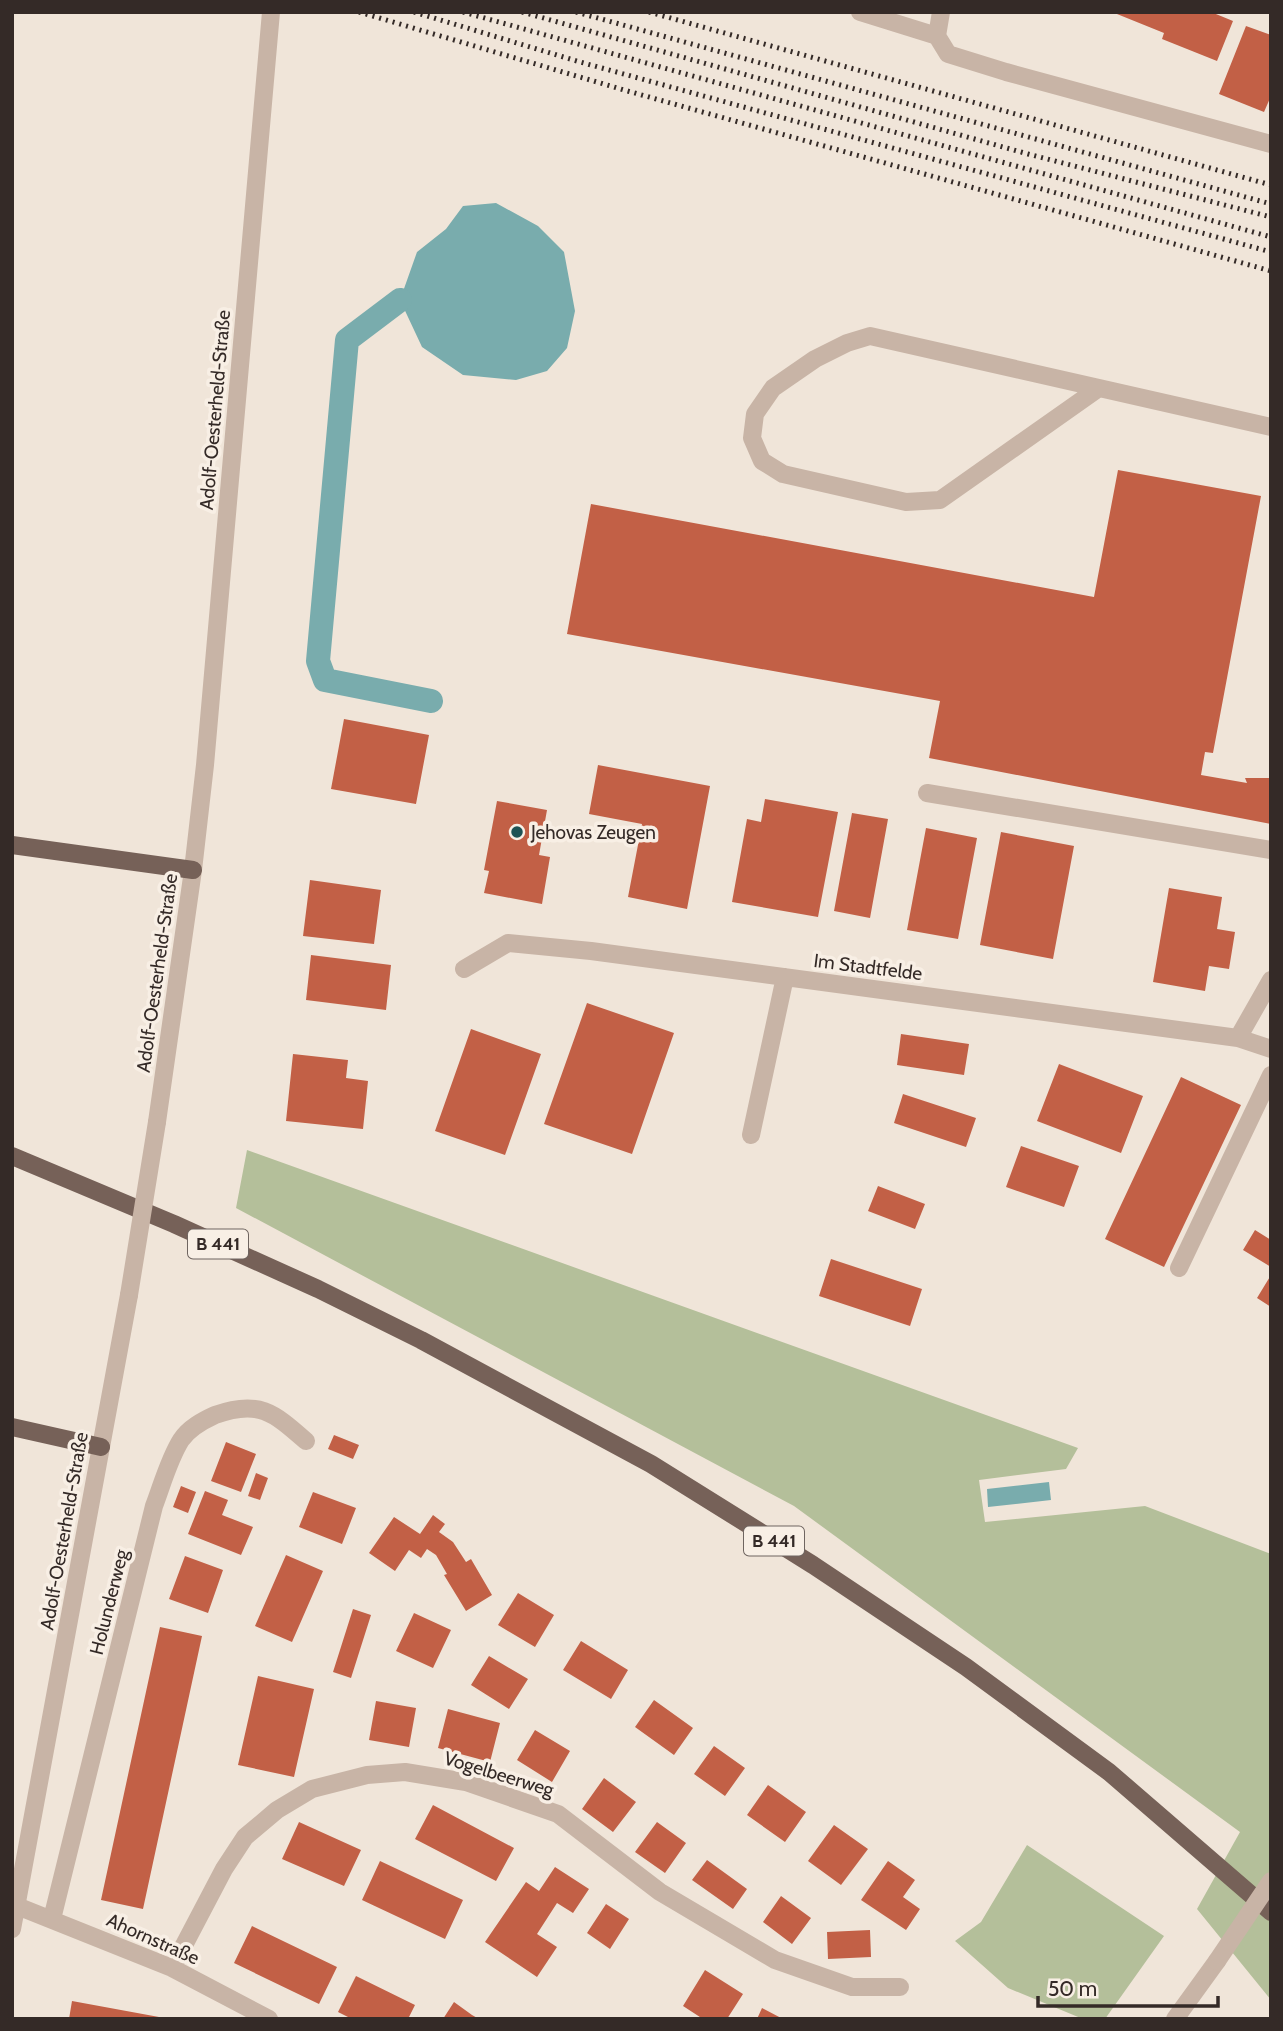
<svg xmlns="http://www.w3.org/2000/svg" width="1283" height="2031" font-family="Cabin,sans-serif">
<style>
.green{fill:#b4bf9a}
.water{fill:#79acad}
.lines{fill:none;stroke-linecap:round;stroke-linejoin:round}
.canal{stroke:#79acad;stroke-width:24}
.building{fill:#c26046}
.minor{stroke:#c8b4a6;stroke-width:18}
.major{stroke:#766158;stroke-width:18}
.rail{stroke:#342a27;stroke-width:5;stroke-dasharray:2 5;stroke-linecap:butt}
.minor-bridge{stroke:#c8b4a6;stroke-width:18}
.poi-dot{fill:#1e5254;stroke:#f8efe5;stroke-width:2.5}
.labels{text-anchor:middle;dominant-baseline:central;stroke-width:7;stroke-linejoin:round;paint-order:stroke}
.shield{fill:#f8efe5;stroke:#6f6560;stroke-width:2}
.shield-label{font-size:18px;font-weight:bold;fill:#342a27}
.street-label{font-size:19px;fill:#342a27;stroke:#f8efe5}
.poi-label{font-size:19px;fill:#342a27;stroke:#f8efe5;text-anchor:start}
</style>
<rect width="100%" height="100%" fill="#f0e5d9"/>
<!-- green -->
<path class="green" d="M 247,1150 L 1078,1448 L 1066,1469 L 979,1480 L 985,1522 L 1145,1506 L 1271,1554 L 1271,2000 L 1197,1909 L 1240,1832 L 794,1506 L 236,1208 Z
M 1027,1845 L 1164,1936 L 1105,2019 L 1083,2019 L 1008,1988 L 955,1941 L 981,1922 Z"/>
<!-- water -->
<path class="water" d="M 496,203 L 538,226 L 564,252 L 575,311 L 567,348 L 547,371 L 516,380 L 463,375 L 422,347 L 400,300 L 417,252 L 446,229 L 463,206 Z
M 1049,1482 L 1051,1500 L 988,1507 L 987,1489 Z"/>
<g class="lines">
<!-- canal -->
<path class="canal" d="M 400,300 L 347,340 L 318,661 L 325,680 L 431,701"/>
</g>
<!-- building -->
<path class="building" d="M 1112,12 L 1211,12 L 1233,21 L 1217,61 L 1162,39 L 1164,33 Z
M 1246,26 L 1271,35 L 1271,96 L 1264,112 L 1219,94 Z
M 1118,470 L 1261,496 L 1213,753 L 1205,752 L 1201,775 L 1247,783 L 1245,778 L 1271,778 L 1271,824 L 929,758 L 940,701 L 567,634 L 591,504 L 1094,597 Z
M 344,719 L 429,735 L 416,804 L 331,789 Z
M 598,765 L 710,786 L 687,909 L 628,897 L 642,824 L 589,814 Z
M 765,799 L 838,812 L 818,917 L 732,902 L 747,819 L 761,822 Z
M 497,801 L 547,810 L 539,855 L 550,857 L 542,904 L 484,893 L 489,871 L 484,870 Z
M 852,813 L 888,819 L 870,918 L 834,911 Z
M 926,828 L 977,838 L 958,939 L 907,930 Z
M 1001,832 L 1074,846 L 1053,959 L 980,945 Z
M 310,880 L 381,890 L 374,944 L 303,936 Z
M 1169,888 L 1222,897 L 1217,929 L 1235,932 L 1229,969 L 1209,966 L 1205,991 L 1153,982 Z
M 311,955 L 391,965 L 386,1010 L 306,1000 Z
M 587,1003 L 674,1033 L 632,1154 L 544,1124 Z
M 471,1029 L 541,1054 L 505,1155 L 435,1131 Z
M 901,1034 L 969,1044 L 964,1075 L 897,1065 Z
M 293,1054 L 348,1060 L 346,1078 L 368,1081 L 363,1129 L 286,1121 Z
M 1059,1064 L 1143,1096 L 1121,1153 L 1037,1121 Z
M 1181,1077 L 1241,1105 L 1164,1267 L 1105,1239 Z
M 903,1094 L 976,1118 L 966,1147 L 894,1123 Z
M 1021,1146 L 1079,1166 L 1064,1207 L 1006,1187 Z
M 878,1186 L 925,1204 L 915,1229 L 868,1211 Z
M 1255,1230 L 1271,1240 L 1271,1267 L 1243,1250 Z
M 831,1259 L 922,1289 L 910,1326 L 819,1296 Z
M 1271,1275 L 1271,1307 L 1257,1298 Z
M 334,1435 L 359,1445 L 353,1459 L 328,1449 Z
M 226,1442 L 256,1454 L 241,1492 L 211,1481 Z
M 256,1473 L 268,1478 L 260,1500 L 248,1496 Z
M 181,1486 L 196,1492 L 188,1513 L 173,1507 Z
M 205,1491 L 228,1500 L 222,1515 L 253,1527 L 241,1555 L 188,1534 Z
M 313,1492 L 356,1508 L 342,1544 L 299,1527 Z
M 433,1515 L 445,1524 L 439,1532 L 453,1542 L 466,1562 L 471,1559 L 492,1595 L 466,1611 L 444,1575 L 447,1574 L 436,1555 L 427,1549 L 421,1558 L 409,1550 L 395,1571 L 369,1553 L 394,1517 L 420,1534 Z
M 286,1555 L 323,1571 L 292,1642 L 255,1626 Z
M 185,1556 L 223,1570 L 208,1613 L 169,1599 Z
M 518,1593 L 554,1615 L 535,1647 L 498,1625 Z
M 353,1609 L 371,1615 L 351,1678 L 333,1672 Z
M 414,1613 L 451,1630 L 433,1668 L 396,1651 Z
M 160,1627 L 202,1636 L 143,1909 L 101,1900 Z
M 581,1641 L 628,1670 L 611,1699 L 563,1670 Z
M 489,1656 L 528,1679 L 509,1709 L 471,1685 Z
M 258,1676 L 314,1689 L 294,1777 L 238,1765 Z
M 654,1700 L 693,1728 L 674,1755 L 635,1727 Z
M 376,1701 L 416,1708 L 409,1747 L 369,1740 Z
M 448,1709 L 500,1723 L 490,1762 L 438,1748 Z
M 535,1730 L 570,1751 L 552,1782 L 517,1760 Z
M 714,1746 L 745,1768 L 725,1796 L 694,1774 Z
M 604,1778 L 636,1802 L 613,1832 L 582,1809 Z
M 768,1785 L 806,1812 L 785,1842 L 747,1815 Z
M 433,1805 L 514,1848 L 496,1881 L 415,1839 Z
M 299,1822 L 361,1850 L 344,1886 L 282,1859 Z
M 657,1822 L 686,1843 L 665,1873 L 635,1852 Z
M 834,1825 L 868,1849 L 841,1885 L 808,1861 Z
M 707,1860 L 747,1889 L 733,1909 L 692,1880 Z
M 380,1861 L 463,1900 L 445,1939 L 362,1900 Z
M 888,1861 L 915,1880 L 903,1897 L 920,1909 L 906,1930 L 861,1900 Z
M 555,1867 L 589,1889 L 573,1913 L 557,1903 L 537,1934 L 557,1947 L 537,1977 L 485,1942 L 526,1882 L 539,1891 Z
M 781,1896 L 811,1918 L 792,1944 L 763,1922 Z
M 606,1904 L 629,1919 L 610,1949 L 587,1933 Z
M 252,1926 L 337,1967 L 319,2004 L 234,1963 Z
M 870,1930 L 871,1957 L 828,1959 L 827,1932 Z
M 705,1970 L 743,1994 L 727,2019 L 703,2019 L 683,2006 Z
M 356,1976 L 415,2005 L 408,2019 L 352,2019 L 338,2012 Z
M 72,2001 L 159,2017 L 159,2019 L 69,2019 Z
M 454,2002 L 472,2015 L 479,2019 L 443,2019 Z
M 762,2008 L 783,2019 L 757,2019 Z"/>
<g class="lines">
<!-- minor -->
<path class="minor" d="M 860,12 L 937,36
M 941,12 L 937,36 L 948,54 L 1006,72 L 1271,144
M 1099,388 L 940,500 L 906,502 L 783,474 L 762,461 L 752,438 L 755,414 L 773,388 L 815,359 L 847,343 L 870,336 L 1271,427
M 927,793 L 1271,850
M 464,969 L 508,943 L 591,951 L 1238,1038 L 1271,1049
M 1238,1038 L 1271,980
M 157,1122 L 193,870 L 205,765 L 271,12
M 751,1135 L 785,977
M 1179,1268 L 1271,1075
M 12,1904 L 172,1968 L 269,2019
M 52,1919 L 154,1506 C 162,1485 169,1459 181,1440 C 189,1428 202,1421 215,1415 C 259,1399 274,1413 306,1441
M 12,1929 L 129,1295
M 172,1968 L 224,1869 L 245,1837 L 277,1810 L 312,1789 L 367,1775 L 405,1772 L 466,1782 L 558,1814 L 660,1892 L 775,1960 L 852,1987 L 900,1987
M 1175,2019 L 1217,1961"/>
<!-- major -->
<path class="major" d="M 12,845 L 193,870
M 12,1156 L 174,1224 L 318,1289 L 421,1340 L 651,1464 L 813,1565 L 966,1667 L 1109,1772 L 1271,1912
M 12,1427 L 101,1447"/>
<!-- rail -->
<path class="rail" d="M 359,12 L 624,90 L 1271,271
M 414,12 L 580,62 L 1271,252
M 463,12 L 1271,237
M 522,12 L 1028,154 L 1271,217
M 576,12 L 1271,204
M 649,12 L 1271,185"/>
<!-- minor-bridge -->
<path class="minor-bridge" d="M 129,1295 L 157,1122
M 1217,1961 L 1271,1881"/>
</g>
<!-- markers -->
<circle class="poi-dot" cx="517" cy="832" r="7"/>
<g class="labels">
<!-- shield labels -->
<g class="shield">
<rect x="188" y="1229.5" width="60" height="29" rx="5"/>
<rect x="744" y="1526.5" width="60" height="29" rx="5"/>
</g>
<g class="shield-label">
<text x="218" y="1244">B 441</text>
<text x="774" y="1541">B 441</text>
</g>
<!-- street labels -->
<g class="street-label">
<text transform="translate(215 410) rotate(-85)">Adolf-Oesterheld-Straße</text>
<text transform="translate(868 967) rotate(7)">Im Stadtfelde</text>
<text transform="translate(157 973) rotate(-82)">Adolf-Oesterheld-Straße</text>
<text transform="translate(64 1531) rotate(-80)">Adolf-Oesterheld-Straße</text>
<text transform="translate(109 1602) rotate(-76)">Holunderweg</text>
<text transform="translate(499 1774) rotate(17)">Vogelbeerweg</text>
<text transform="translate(153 1939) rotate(24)">Ahornstraße</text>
</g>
<!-- poi labels -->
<g class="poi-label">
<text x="531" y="832">Jehovas Zeugen</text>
</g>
</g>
<!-- border -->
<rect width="1283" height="2031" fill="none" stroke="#342a27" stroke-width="28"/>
<!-- scale -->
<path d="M1038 1996v10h180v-10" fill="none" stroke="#342a27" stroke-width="3.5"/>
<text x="1048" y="1996" font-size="21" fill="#342a27" stroke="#f8efe5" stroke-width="5" paint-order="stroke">50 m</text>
</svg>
